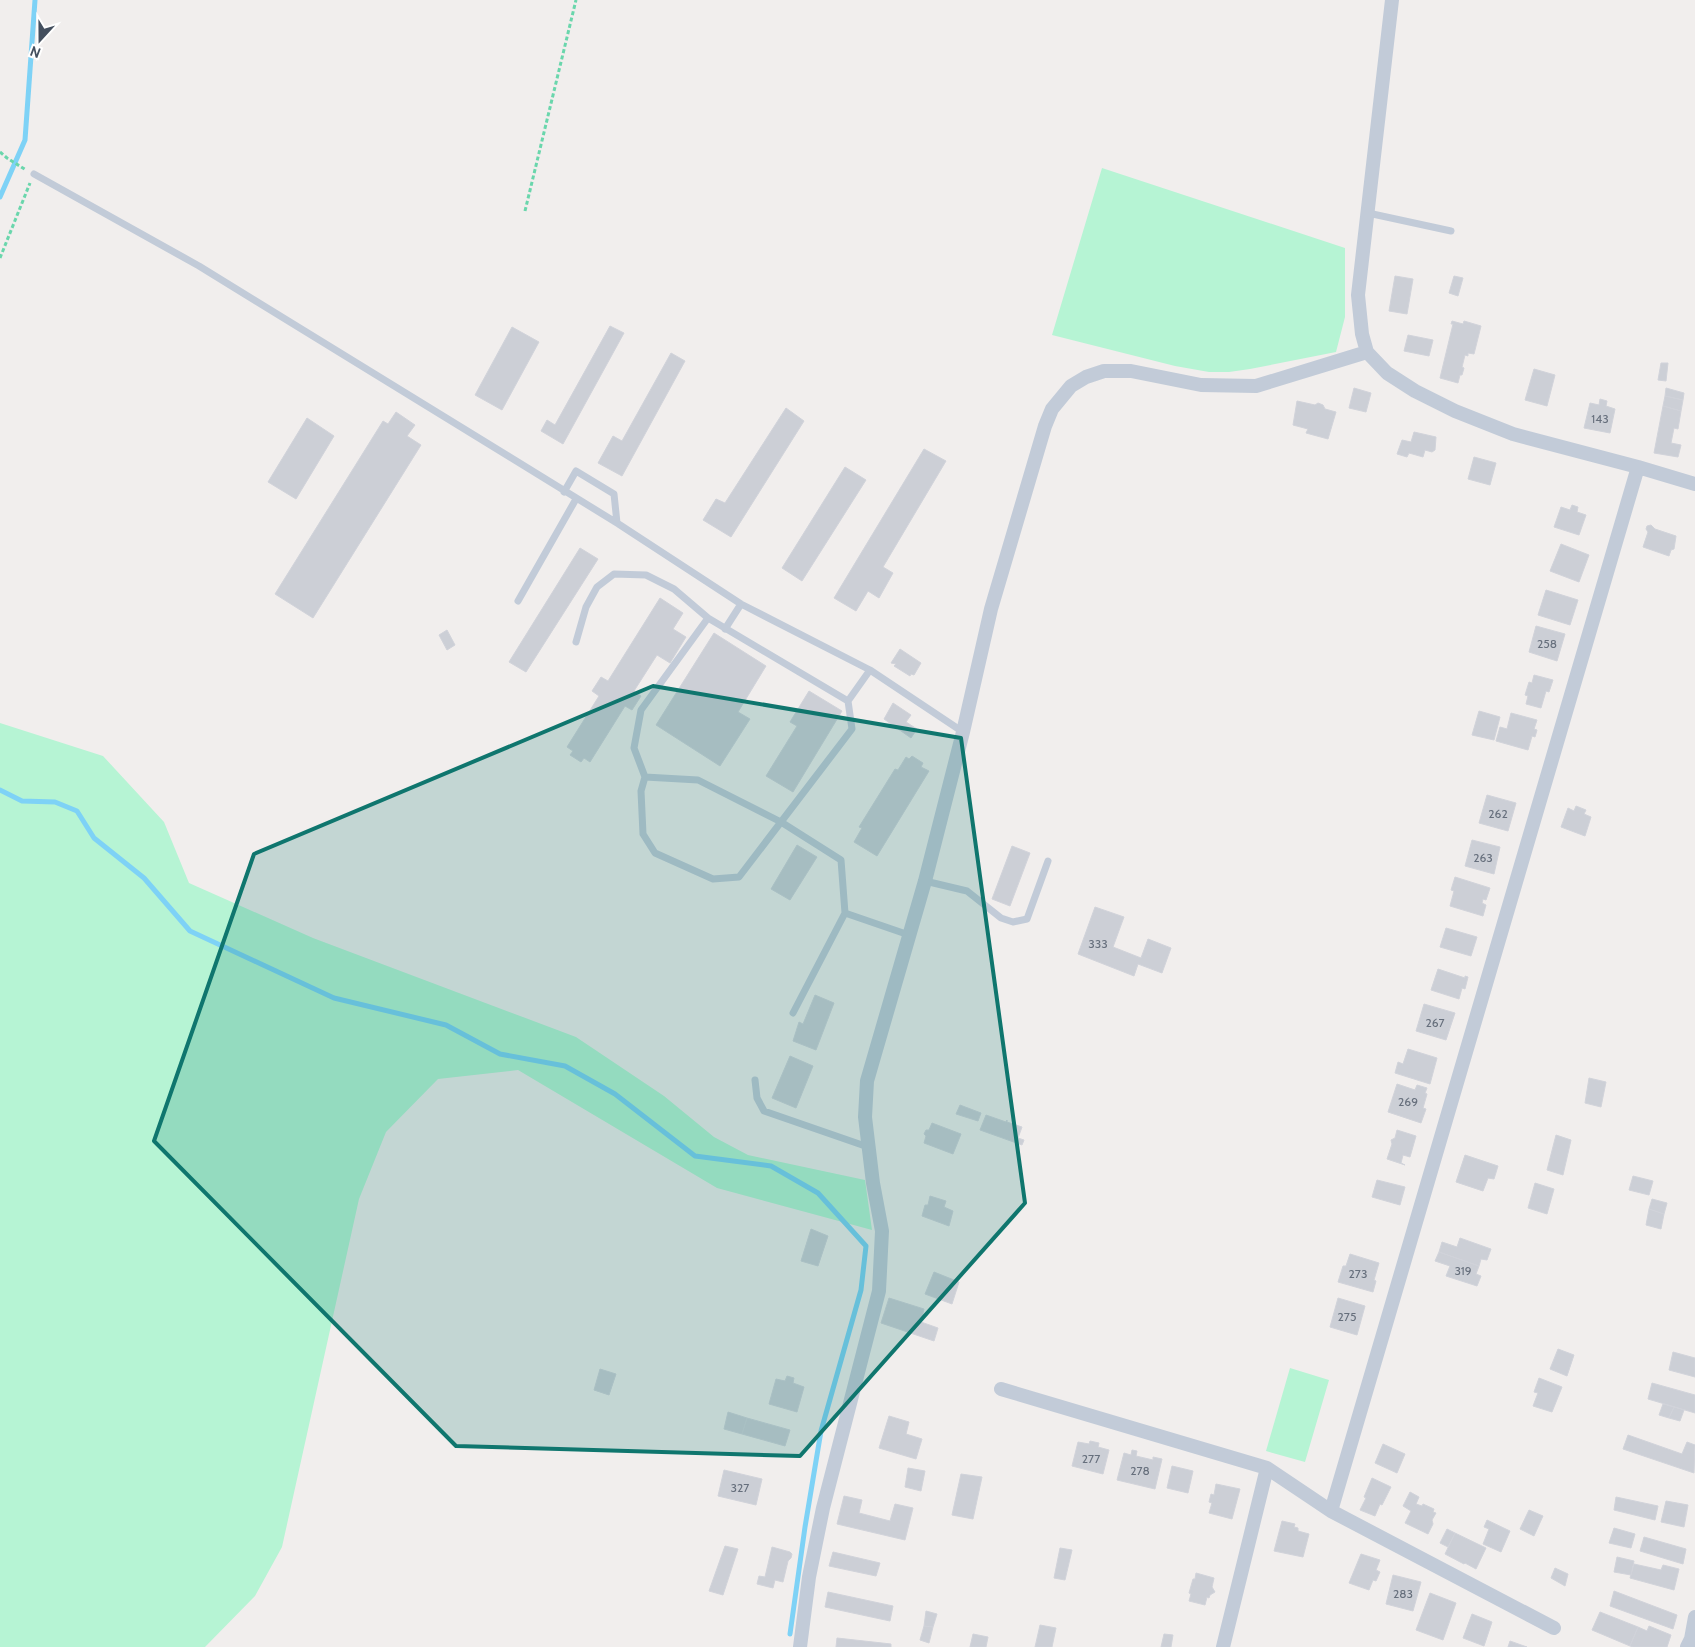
<svg xmlns="http://www.w3.org/2000/svg" width="1695" height="1647" font-family="Cabin,sans-serif">
<style>
.green{fill:#b6f4d4}
.lines{fill:none;stroke-linecap:round;stroke-linejoin:round}
.stream{stroke:#7ed2f6;stroke-width:5}
.building{fill:#cccfd6;stroke:#d1d3da}
.path{stroke:#6ad6ac;stroke-width:3;stroke-dasharray:4 2.5;stroke-linecap:butt}
.service{stroke:#c2cbd8;stroke-width:7}
.minor{stroke:#c2cbd8;stroke-width:14}
.marked{fill:#0f766e;fill-opacity:0.2;stroke:#0f766e;stroke-width:4;stroke-linejoin:round}
.labels{text-anchor:middle;dominant-baseline:central;stroke-width:4;stroke-linejoin:round;paint-order:stroke}
.number-label{font-size:12px;fill:#666f7c}
</style>
<rect width="100%" height="100%" fill="#f1eeed"/>
<!-- green -->
<path class="green" d="M 1102,168 L 1345,248 L 1345,317 L 1336,352 L 1250,369 L 1229,372 L 1209,372 L 1175,366 L 1052,335 Z
M 0,723 L 103,756 L 164,822 L 189,883 L 313,938 L 576,1037 L 664,1096 L 714,1137 L 748,1155 L 865,1180 L 872,1230 L 717,1188 L 518,1070 L 438,1079 L 386,1132 L 359,1199 L 282,1547 L 255,1596 L 205,1647 L 0,1647 Z
M 1290,1368 L 1329,1380 L 1305,1462 L 1266,1451 Z"/>
<g class="lines">
<!-- stream -->
<path class="stream" d="M 0,197 L 25,140 L 35,0
M 0,790 L 22,801 L 55,802 L 77,811 L 94,838 L 144,878 L 190,931 L 334,998 L 446,1025 L 500,1054 L 565,1066 L 615,1094 L 695,1156 L 771,1166 L 818,1193 L 866,1246 L 861,1290 L 821,1431 L 805,1527 L 790,1634"/>
</g>
<!-- building -->
<path class="building" d="M 1395,276 L 1413,279 L 1407,314 L 1389,311 Z
M 1454,276 L 1463,278 L 1458,296 L 1449,293 Z
M 1452,321 L 1463,324 L 1464,321 L 1481,326 L 1474,354 L 1468,353 L 1468,356 L 1465,355 L 1462,367 L 1464,368 L 1462,375 L 1460,375 L 1458,383 L 1440,378 L 1453,324 L 1451,324 Z
M 610,326 L 624,333 L 563,444 L 541,431 L 547,420 L 555,425 Z
M 512,327 L 539,342 L 502,410 L 475,395 Z
M 1408,335 L 1433,340 L 1429,356 L 1404,351 Z
M 671,353 L 685,361 L 622,476 L 598,463 L 613,436 L 622,441 Z
M 1661,363 L 1668,363 L 1666,381 L 1658,380 Z
M 1534,369 L 1555,375 L 1547,406 L 1525,400 Z
M 1354,388 L 1371,393 L 1366,412 L 1349,408 Z
M 1666,388 L 1684,393 L 1683,400 L 1665,396 Z
M 1665,396 L 1683,400 L 1681,411 L 1663,406 Z
M 1600,399 L 1607,401 L 1606,406 L 1615,409 L 1610,433 L 1584,428 L 1590,403 L 1599,405 Z
M 1297,401 L 1315,405 L 1318,403 L 1323,405 L 1325,409 L 1336,412 L 1328,439 L 1306,433 L 1308,429 L 1293,425 Z
M 1663,406 L 1681,411 L 1678,429 L 1674,428 L 1671,443 L 1681,445 L 1678,457 L 1654,453 Z
M 786,408 L 804,421 L 731,537 L 703,520 L 716,499 L 725,503 Z
M 396,412 L 415,425 L 407,436 L 421,445 L 313,618 L 275,594 L 383,421 L 388,424 Z
M 307,418 L 334,436 L 296,499 L 268,482 Z
M 1414,432 L 1436,437 L 1435,450 L 1432,452 L 1425,450 L 1423,457 L 1409,453 L 1407,457 L 1397,454 L 1402,440 L 1411,442 Z
M 924,449 L 946,461 L 883,567 L 893,573 L 879,598 L 868,591 L 856,611 L 834,598 Z
M 1474,457 L 1496,463 L 1490,485 L 1468,479 Z
M 845,467 L 866,480 L 802,581 L 782,568 Z
M 1572,505 L 1578,507 L 1577,512 L 1586,515 L 1579,535 L 1554,527 L 1561,507 L 1570,510 Z
M 1651,525 L 1655,529 L 1676,536 L 1674,549 L 1671,550 L 1669,556 L 1643,547 L 1648,532 L 1646,529 L 1647,526 Z
M 1561,544 L 1589,555 L 1579,582 L 1550,571 Z
M 580,548 L 598,559 L 526,672 L 509,662 Z
M 1546,590 L 1578,600 L 1570,625 L 1538,615 Z
M 660,598 L 683,613 L 673,629 L 686,637 L 670,663 L 657,655 L 634,691 L 641,696 L 632,710 L 625,706 L 590,762 L 584,758 L 581,762 L 570,755 L 573,751 L 567,747 L 599,696 L 592,691 L 601,677 L 608,681 Z
M 1536,626 L 1565,634 L 1557,661 L 1529,652 Z
M 447,630 L 455,645 L 447,650 L 439,635 Z
M 714,633 L 766,666 L 738,712 L 750,719 L 720,766 L 656,725 Z
M 900,649 L 921,663 L 914,675 L 911,674 L 910,676 L 894,666 L 896,664 L 891,663 Z
M 1534,675 L 1553,680 L 1549,692 L 1546,691 L 1541,708 L 1526,704 L 1528,696 L 1525,695 L 1529,682 L 1532,683 Z
M 809,691 L 842,711 L 793,792 L 766,776 L 797,726 L 790,722 Z
M 893,703 L 911,715 L 906,722 L 917,729 L 911,738 L 884,719 Z
M 1479,711 L 1500,717 L 1494,740 L 1472,735 Z
M 1511,713 L 1537,720 L 1534,729 L 1537,730 L 1535,737 L 1532,736 L 1528,750 L 1496,741 L 1500,727 L 1507,729 Z
M 912,756 L 923,763 L 921,767 L 929,771 L 877,856 L 854,842 L 862,828 L 859,827 L 895,769 L 898,770 L 906,757 L 909,759 Z
M 1487,795 L 1516,803 L 1508,831 L 1479,823 Z
M 1576,806 L 1586,810 L 1584,814 L 1591,817 L 1585,836 L 1561,827 L 1568,808 L 1574,811 Z
M 1472,840 L 1500,847 L 1494,874 L 1465,866 Z
M 797,845 L 817,857 L 790,900 L 771,889 Z
M 1012,846 L 1030,853 L 1010,906 L 992,899 Z
M 1455,877 L 1490,888 L 1486,900 L 1483,899 L 1482,903 L 1486,905 L 1483,916 L 1450,906 L 1454,891 L 1451,890 Z
M 1095,907 L 1124,917 L 1113,947 L 1141,958 L 1148,939 L 1171,948 L 1162,973 L 1138,964 L 1134,976 L 1078,954 Z
M 1446,928 L 1477,937 L 1471,956 L 1440,947 Z
M 1438,969 L 1465,978 L 1465,976 L 1468,977 L 1465,989 L 1462,988 L 1459,999 L 1431,990 Z
M 815,995 L 834,1003 L 816,1050 L 793,1041 L 799,1022 L 803,1024 Z
M 1424,1004 L 1455,1013 L 1446,1040 L 1416,1031 Z
M 1408,1049 L 1437,1058 L 1430,1084 L 1395,1073 L 1398,1062 L 1403,1064 Z
M 790,1056 L 813,1066 L 796,1108 L 772,1098 Z
M 1589,1078 L 1606,1082 L 1601,1107 L 1585,1103 Z
M 1397,1084 L 1415,1090 L 1417,1085 L 1427,1088 L 1425,1093 L 1427,1094 L 1423,1108 L 1426,1109 L 1421,1123 L 1388,1112 Z
M 960,1105 L 981,1113 L 978,1121 L 956,1114 Z
M 986,1115 L 1006,1122 L 1007,1120 L 1007,1122 L 1022,1127 L 1018,1138 L 1024,1140 L 1022,1145 L 980,1130 Z
M 932,1123 L 961,1134 L 953,1154 L 924,1143 L 926,1136 L 924,1134 L 926,1130 L 929,1130 Z
M 1397,1130 L 1416,1136 L 1410,1157 L 1403,1155 L 1401,1163 L 1405,1165 L 1387,1159 L 1392,1144 L 1391,1140 L 1395,1138 Z
M 1556,1135 L 1571,1140 L 1563,1175 L 1547,1170 Z
M 1465,1155 L 1498,1166 L 1494,1179 L 1488,1178 L 1483,1191 L 1456,1182 Z
M 1633,1176 L 1653,1181 L 1649,1195 L 1629,1190 Z
M 1377,1180 L 1405,1187 L 1400,1205 L 1372,1197 Z
M 1535,1183 L 1554,1189 L 1547,1214 L 1528,1208 Z
M 930,1196 L 946,1201 L 944,1207 L 953,1211 L 949,1226 L 922,1216 L 925,1205 L 928,1205 Z
M 1652,1199 L 1667,1203 L 1664,1214 L 1649,1209 Z
M 1649,1209 L 1664,1214 L 1661,1229 L 1646,1225 Z
M 811,1229 L 828,1236 L 818,1266 L 801,1261 Z
M 1460,1238 L 1491,1249 L 1487,1260 L 1481,1259 L 1479,1266 L 1439,1252 L 1442,1242 L 1457,1247 Z
M 1439,1252 L 1479,1266 L 1476,1274 L 1481,1276 L 1477,1286 L 1446,1276 L 1450,1266 L 1435,1261 Z
M 1350,1254 L 1379,1263 L 1374,1280 L 1376,1281 L 1373,1292 L 1338,1282 L 1343,1266 L 1346,1266 Z
M 934,1272 L 959,1282 L 952,1304 L 925,1294 Z
M 889,1298 L 924,1309 L 921,1322 L 938,1328 L 934,1341 L 881,1323 Z
M 1338,1298 L 1365,1306 L 1357,1335 L 1330,1327 Z
M 1558,1349 L 1574,1355 L 1567,1376 L 1550,1369 Z
M 1673,1352 L 1695,1358 L 1695,1377 L 1669,1370 Z
M 600,1369 L 616,1374 L 609,1395 L 594,1390 Z
M 787,1376 L 794,1378 L 793,1383 L 804,1387 L 797,1412 L 769,1404 L 776,1379 L 785,1381 Z
M 1539,1378 L 1562,1387 L 1552,1412 L 1533,1406 L 1538,1393 L 1534,1392 Z
M 1652,1383 L 1695,1395 L 1695,1413 L 1648,1399 Z
M 1663,1404 L 1674,1407 L 1669,1418 L 1659,1415 Z
M 1674,1407 L 1684,1410 L 1680,1421 L 1669,1418 Z
M 728,1412 L 747,1418 L 742,1434 L 724,1429 Z
M 889,1416 L 909,1422 L 906,1434 L 922,1439 L 916,1459 L 879,1448 Z
M 747,1418 L 790,1430 L 785,1446 L 742,1434 Z
M 1628,1435 L 1682,1454 L 1687,1442 L 1695,1445 L 1694,1473 L 1623,1449 Z
M 1090,1441 L 1099,1443 L 1098,1447 L 1109,1450 L 1103,1474 L 1072,1466 L 1078,1442 L 1089,1444 Z
M 1383,1444 L 1405,1454 L 1397,1473 L 1375,1463 Z
M 1132,1450 L 1137,1451 L 1136,1456 L 1153,1460 L 1153,1457 L 1162,1459 L 1155,1489 L 1117,1480 L 1124,1453 L 1131,1455 Z
M 1172,1466 L 1193,1471 L 1188,1493 L 1167,1488 Z
M 908,1468 L 925,1471 L 921,1491 L 905,1487 Z
M 724,1470 L 762,1479 L 756,1505 L 718,1496 Z
M 961,1474 L 982,1477 L 973,1519 L 952,1515 Z
M 1372,1478 L 1391,1487 L 1382,1505 L 1380,1504 L 1375,1516 L 1360,1510 L 1366,1498 L 1364,1497 Z
M 1216,1484 L 1240,1489 L 1232,1519 L 1209,1513 L 1212,1503 L 1209,1502 L 1211,1494 L 1214,1495 Z
M 1410,1492 L 1419,1497 L 1416,1504 L 1422,1506 L 1423,1504 L 1434,1509 L 1433,1512 L 1436,1513 L 1432,1520 L 1433,1524 L 1428,1534 L 1405,1523 L 1411,1511 L 1403,1506 Z
M 844,1496 L 862,1500 L 859,1513 L 890,1521 L 895,1504 L 913,1508 L 905,1540 L 837,1524 Z
M 1616,1497 L 1658,1506 L 1655,1520 L 1614,1510 Z
M 1666,1501 L 1688,1505 L 1684,1527 L 1661,1522 Z
M 1529,1510 L 1543,1516 L 1534,1536 L 1520,1529 Z
M 1487,1520 L 1510,1531 L 1501,1552 L 1483,1544 L 1489,1529 L 1484,1527 Z
M 1282,1521 L 1295,1524 L 1294,1527 L 1298,1528 L 1298,1531 L 1309,1534 L 1303,1557 L 1274,1551 Z
M 1614,1528 L 1635,1534 L 1631,1548 L 1609,1543 Z
M 1447,1529 L 1455,1533 L 1448,1547 L 1440,1543 Z
M 1455,1533 L 1486,1548 L 1476,1569 L 1465,1563 L 1464,1564 L 1445,1554 Z
M 1644,1537 L 1686,1549 L 1683,1564 L 1640,1551 Z
M 725,1546 L 738,1549 L 723,1595 L 709,1591 Z
M 772,1547 L 790,1552 L 792,1554 L 791,1558 L 788,1561 L 783,1582 L 775,1580 L 773,1588 L 757,1584 L 759,1576 L 765,1577 Z
M 1060,1548 L 1072,1550 L 1065,1580 L 1054,1578 Z
M 833,1552 L 880,1563 L 876,1576 L 829,1566 Z
M 1361,1554 L 1380,1560 L 1376,1570 L 1380,1572 L 1376,1581 L 1373,1580 L 1369,1590 L 1349,1583 Z
M 1617,1557 L 1634,1561 L 1631,1575 L 1614,1572 Z
M 1634,1564 L 1661,1570 L 1663,1565 L 1679,1569 L 1674,1590 L 1630,1578 Z
M 1555,1568 L 1568,1574 L 1565,1586 L 1551,1578 Z
M 1196,1573 L 1214,1578 L 1212,1587 L 1215,1592 L 1210,1595 L 1209,1598 L 1207,1597 L 1205,1605 L 1189,1601 L 1191,1594 L 1189,1593 L 1193,1579 L 1195,1579 Z
M 1393,1575 L 1421,1582 L 1413,1611 L 1386,1604 Z
M 1614,1591 L 1677,1615 L 1673,1629 L 1610,1606 Z
M 828,1592 L 893,1606 L 890,1621 L 825,1607 Z
M 1430,1593 L 1456,1603 L 1443,1640 L 1416,1630 Z
M 926,1611 L 937,1614 L 933,1627 L 924,1626 Z
M 1600,1612 L 1638,1627 L 1630,1646 L 1592,1630 Z
M 1472,1614 L 1492,1622 L 1484,1646 L 1463,1638 Z
M 1040,1625 L 1056,1628 L 1052,1647 L 1035,1647 Z
M 924,1626 L 933,1627 L 929,1643 L 920,1640 Z
M 1649,1626 L 1671,1635 L 1667,1647 L 1633,1647 L 1630,1646 L 1638,1627 L 1647,1631 Z
M 973,1634 L 988,1637 L 986,1647 L 970,1647 Z
M 1164,1634 L 1173,1635 L 1171,1647 L 1161,1647 Z
M 837,1638 L 891,1644 L 891,1647 L 836,1647 Z
M 1510,1641 L 1527,1647 L 1508,1647 Z"/>
<g class="lines">
<!-- path -->
<path class="path" d="M 0,152 L 7,158 L 26,170
M 525,211 L 576,0
M 0,258 L 30,183"/>
<!-- service -->
<path class="service" d="M 34,174 L 199,266 L 617,523 L 741,604 L 870,670 L 963,732
M 1368,213 L 1451,231
M 564,492 L 576,471 L 614,494 L 617,523
M 518,601 L 576,499
M 725,629 L 741,604
M 576,642 L 586,607 L 597,587 L 614,574 L 646,575 L 674,589 L 708,618
M 645,777 L 634,748 L 641,710 L 708,618 L 848,701
M 925,881 L 967,891 L 1001,918 L 1013,922 L 1027,919 L 1048,861
M 845,913 L 909,935
M 793,1013 L 845,913 L 841,860 L 781,822 L 698,780 L 645,777 L 641,791 L 643,834 L 655,853 L 713,879 L 739,877 L 852,729 L 848,701 L 870,670
M 755,1080 L 757,1098 L 764,1111 L 868,1147"/>
<!-- minor -->
<path class="minor" d="M 1392,0 L 1358,295 L 1362,334 L 1367,352 L 1387,373 L 1415,391 L 1455,411 L 1513,434 L 1638,467 L 1695,484
M 1001,1389 L 1267,1468 L 1331,1511
M 1554,1628 L 1331,1511 L 1638,467
M 800,1647 L 809,1577 L 823,1508 L 879,1291 L 882,1231 L 873,1183 L 865,1117 L 867,1081 L 925,881 L 963,732 L 991,609 L 1045,426 L 1052,409 L 1071,386 L 1086,377 L 1104,371 L 1131,371 L 1201,385 L 1256,386 L 1367,352
M 1223,1647 L 1267,1468
M 1687,1647 L 1691,1639 L 1695,1617"/>
</g>
<!-- marked area -->
<path class="marked" d="M 653,686 L 961,738 L 1025,1203 L 800,1456 L 456,1446 L 154,1141 L 254,854 Z"/>
<g class="labels">
<!-- number labels -->
<g class="number-label">
<text x="1600" y="418">143</text>
<text x="1547" y="643">258</text>
<text x="1498" y="813">262</text>
<text x="1483" y="857">263</text>
<text x="1098" y="943">333</text>
<text x="1435" y="1022">267</text>
<text x="1408" y="1101">269</text>
<text x="1463" y="1270">319</text>
<text x="1358" y="1273">273</text>
<text x="1347" y="1316">275</text>
<text x="1091" y="1458">277</text>
<text x="1140" y="1470">278</text>
<text x="740" y="1487">327</text>
<text x="1403" y="1593">283</text>
</g>
</g>
<!-- north arrow -->
<g transform="translate(40 40) rotate(201)" stroke="#ffffff" stroke-width="4" paint-order="stroke">
<path d="M0-4L9 19L0 12L-9 19Z" fill="#444f5e"/>
<text y="-8" font-size="14" font-weight="bold" text-anchor="middle" fill="#444f5e">N</text>
</g>
</svg>
